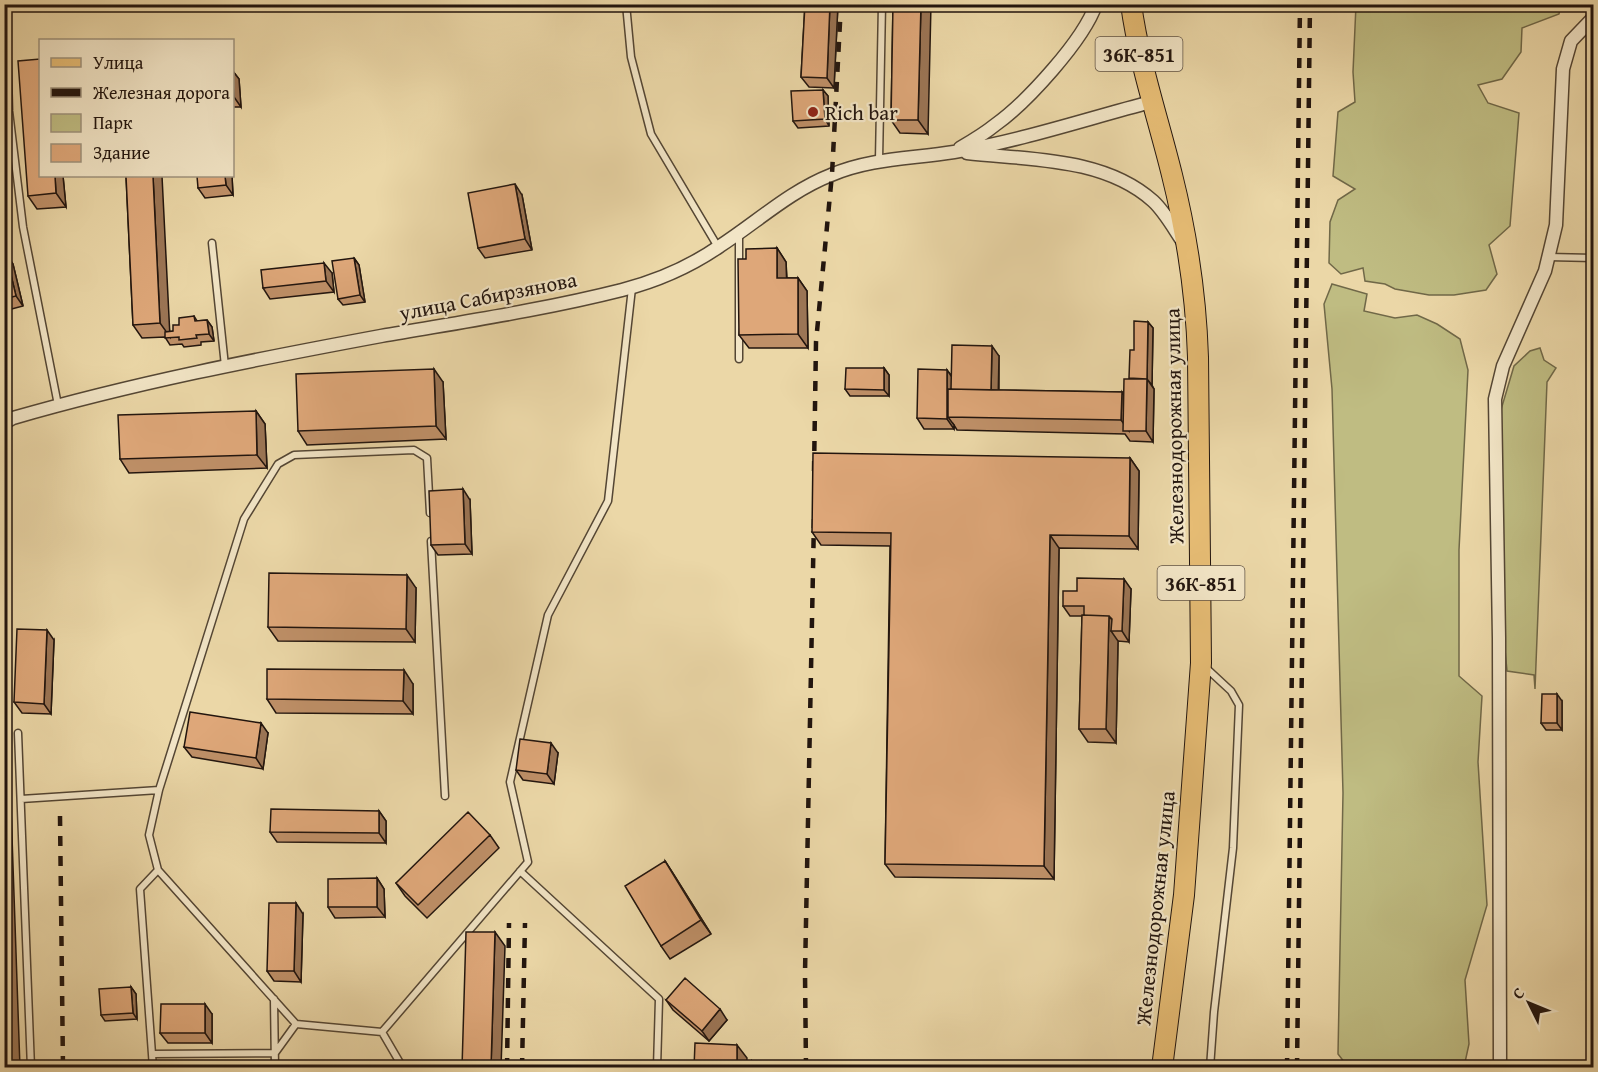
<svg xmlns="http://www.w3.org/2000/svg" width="1598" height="1072" font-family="'Gentium Book Plus',serif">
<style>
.green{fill:#bfbc82;stroke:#706848;stroke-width:1.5}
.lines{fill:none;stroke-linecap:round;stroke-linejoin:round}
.lane-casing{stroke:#544634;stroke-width:9}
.street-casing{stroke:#544634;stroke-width:15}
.primary-casing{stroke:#22150e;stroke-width:22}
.lane{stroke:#f2e5c6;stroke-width:6}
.street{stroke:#f2e5c6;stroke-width:12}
.primary{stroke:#e6bc74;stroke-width:20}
.rail{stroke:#22150e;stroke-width:4.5;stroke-dasharray:10 10;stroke-linecap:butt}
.wall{fill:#bf9068;stroke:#22150e;stroke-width:1.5}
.shaded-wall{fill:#9b7555;stroke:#22150e;stroke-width:1.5}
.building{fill:#dea779;stroke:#22150e;stroke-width:1.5}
.poi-dot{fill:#8f2418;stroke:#f2e5c6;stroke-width:2}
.labels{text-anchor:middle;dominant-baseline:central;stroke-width:4.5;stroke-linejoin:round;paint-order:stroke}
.shield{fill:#f2e5c6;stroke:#605345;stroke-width:1.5}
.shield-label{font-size:20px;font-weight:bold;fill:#22150e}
.poi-label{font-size:21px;fill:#22150e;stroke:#f2e5c6;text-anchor:start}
.street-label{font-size:21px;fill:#22150e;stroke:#f2e5c6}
</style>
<rect width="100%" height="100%" fill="#ebd7a7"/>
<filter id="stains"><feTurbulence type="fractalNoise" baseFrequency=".00333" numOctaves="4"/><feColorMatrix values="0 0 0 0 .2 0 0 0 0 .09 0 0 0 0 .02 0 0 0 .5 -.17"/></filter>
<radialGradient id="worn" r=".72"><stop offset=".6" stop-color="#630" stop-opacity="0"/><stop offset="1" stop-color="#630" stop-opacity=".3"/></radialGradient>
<!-- green -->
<path class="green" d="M 1356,5 L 1561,5 L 1559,14 L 1522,28 L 1521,52 L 1502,79 L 1478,85 L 1488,103 L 1519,113 L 1510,226 L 1489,245 L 1497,274 L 1486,290 L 1454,295 L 1429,295 L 1395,289 L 1385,284 L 1365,281 L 1363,268 L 1341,274 L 1329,263 L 1330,222 L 1338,200 L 1355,189 L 1333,176 L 1338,112 L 1355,102 L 1353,72 Z
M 1332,284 L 1367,294 L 1364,311 L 1395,318 L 1417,315 L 1437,324 L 1460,339 L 1468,370 L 1459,550 L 1459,676 L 1482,696 L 1478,762 L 1487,905 L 1465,980 L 1469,1044 L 1464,1067 L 1348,1067 L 1338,1054 L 1343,793 L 1332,389 L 1324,304 Z
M 1540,348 L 1544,360 L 1556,368 L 1547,382 L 1535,689 L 1534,675 L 1507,671 L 1504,639 L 1500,413 L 1514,366 L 1530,351 Z
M 1593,771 L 1593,858 L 1589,856 L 1591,828 L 1587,803 Z"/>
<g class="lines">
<!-- lane casing -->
<g class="lane-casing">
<path id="lane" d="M 6,4 L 9,111 L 23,227 L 58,405
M 626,4 L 631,57 L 651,134 L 718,247
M 879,160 L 882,4
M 212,243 L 225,366
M 1548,257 L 1594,258
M 739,359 L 739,233
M 430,513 L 427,458 L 414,450 L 294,455 L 278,464 L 244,519 L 159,790 L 149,835 L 158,870 L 296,1024 L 382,1032 L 528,862 L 510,782 L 548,615 L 608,501 L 632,288
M 431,541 L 445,796
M 1204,666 L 1231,691 L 1239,705 L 1233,848 L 1214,1012 L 1210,1068
M 18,733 L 31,1068
M 21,799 L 159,790
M 520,871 L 659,999 L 657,1068
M 274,999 L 275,1068
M 382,1032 L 403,1068
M 152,1054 L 275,1053 L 296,1024
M 153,1068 L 140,889 L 158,870"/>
</g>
<!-- street casing -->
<g class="street-casing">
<path id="street" d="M 960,148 C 972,141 984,134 995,125 C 1026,103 1084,40 1096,4
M 967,153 C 1029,160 1104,157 1153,201 C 1165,212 1174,229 1183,242
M 4,423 L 13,418 C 134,383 257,359 381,336 C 461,322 543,310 622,290 C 657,281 691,266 720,246 C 757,222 790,191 831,175 C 871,158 911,159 954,152 C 1020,141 1086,119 1151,102
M 1500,1068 L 1499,638 L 1495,399 L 1503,366 L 1545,271 L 1556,225 L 1563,69 L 1571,41 L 1594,17"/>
</g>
<!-- primary casing -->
<g class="primary-casing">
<path id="primary" d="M 1131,4 C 1139,63 1158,118 1172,175 C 1187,235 1196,295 1198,357 L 1201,663 L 1184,895 L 1162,1068"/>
</g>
<!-- lane -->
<use href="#lane" class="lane"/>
<!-- street -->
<use href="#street" class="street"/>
<!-- primary -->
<use href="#primary" class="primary"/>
<!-- rail -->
<path class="rail" d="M 814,471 L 816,342 L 832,174 L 841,4
M 4,536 L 4,577
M 60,816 L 63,1068
M 507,1068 L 509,923
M 522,1068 L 525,923
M 806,1068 L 805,973 L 814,519
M 1287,1068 L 1300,4
M 1297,1068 L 1310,4"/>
</g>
<!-- wall -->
<path class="wall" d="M 805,4 L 838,4 L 834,88 L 809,87 L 801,77 Z
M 893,4 L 928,134 L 900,133 L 891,120 Z
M 232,70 L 239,79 L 241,107 L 232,107 Z
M 823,90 L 828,96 L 829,126 L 798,128 L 793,121 Z
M 63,176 L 66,207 L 37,209 L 28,196 Z
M 126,176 L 170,332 L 173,331 L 179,325 L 194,316 L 197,321 L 207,320 L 212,327 L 214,341 L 201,342 L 201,345 L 184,347 L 182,344 L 170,345 L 165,337 L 142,338 L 133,325 Z
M 232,176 L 233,195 L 205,198 L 198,188 Z
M 522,195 L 532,250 L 485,258 L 478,248 Z
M 777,248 L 786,262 L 787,278 L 798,278 L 807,291 L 808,348 L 749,348 L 739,335 L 746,259 Z
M 4,254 L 6,254 L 13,264 L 23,306 L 4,311 Z
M 354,258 L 359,265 L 365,302 L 343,305 L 338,299 Z
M 332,273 L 334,292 L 270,299 L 263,288 Z
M 1148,322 L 1153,328 L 1152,385 L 1154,389 L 1153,442 L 1130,441 L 1125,434 L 957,430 L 954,425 L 954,429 L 924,429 L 917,418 L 947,370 L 951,375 L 999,356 L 999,390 L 1122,392 L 1124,396 Z
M 884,368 L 889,375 L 889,396 L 850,396 L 845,389 Z
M 443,382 L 446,439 L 307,445 L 298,431 Z
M 256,411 L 265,424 L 267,468 L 129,473 L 120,459 Z
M 1130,458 L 1139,471 L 1138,549 L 1059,548 L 1054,879 L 895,877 L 885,864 L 890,546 L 821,545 L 812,532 Z
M 470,500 L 472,554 L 438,555 L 431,545 Z
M 416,588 L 415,642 L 278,641 L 268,627 Z
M 1131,589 L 1129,642 L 1118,641 L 1116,743 L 1088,742 L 1079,729 L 1082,616 L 1070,616 L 1063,606 L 1077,591 Z
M 54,640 L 51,714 L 22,713 L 14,702 Z
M 413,684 L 413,714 L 276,713 L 267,699 Z
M 1562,701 L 1562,730 L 1546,730 L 1541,723 Z
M 268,733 L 263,769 L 192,757 L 184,747 Z
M 558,753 L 554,784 L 523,780 L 516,770 Z
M 379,811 L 386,821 L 386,843 L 277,842 L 270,832 Z
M 490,835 L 499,848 L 427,918 L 405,896 L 396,883 Z
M 665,861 L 674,875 L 711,934 L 670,959 L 661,946 Z
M 377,878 L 384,889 L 385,917 L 335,918 L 328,907 Z
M 303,914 L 301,982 L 274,981 L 267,971 Z
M 131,987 L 136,994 L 137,1019 L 105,1021 L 101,1015 Z
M 666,1000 L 727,1020 L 709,1041 L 673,1010 Z
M 212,1014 L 212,1043 L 168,1043 L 160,1033 Z"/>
<!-- shaded-wall -->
<path class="shaded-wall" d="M 830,4 L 838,4 L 834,88 L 827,78 Z
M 921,4 L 931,4 L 928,134 L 918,120 Z
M 232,70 L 239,79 L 241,107 L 234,97 Z
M 823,90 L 828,96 L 829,126 L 825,119 Z
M 55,176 L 63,176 L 66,207 L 56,193 Z
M 153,176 L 162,176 L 170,337 L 160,323 Z
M 225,176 L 232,176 L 233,195 L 226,185 Z
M 515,184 L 522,195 L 532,250 L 525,239 Z
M 777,248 L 786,262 L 787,291 L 777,278 Z
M 6,254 L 13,264 L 23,306 L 16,296 Z
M 354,258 L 359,265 L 365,302 L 360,295 Z
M 324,263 L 332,273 L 334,292 L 326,281 Z
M 798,278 L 807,291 L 808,348 L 798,334 Z
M 207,320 L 212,327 L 214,341 L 209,334 Z
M 1148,322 L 1153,328 L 1152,385 L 1147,379 Z
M 992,346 L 999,356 L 998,403 L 991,393 Z
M 884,368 L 889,375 L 889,396 L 884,390 Z
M 434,369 L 443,382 L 446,439 L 436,426 Z
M 947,370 L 954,380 L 948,417 L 954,425 L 954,429 L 947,419 Z
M 1147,379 L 1154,389 L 1153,442 L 1146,431 Z
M 1122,392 L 1131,406 L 1129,431 L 1121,420 Z
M 256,411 L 265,424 L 267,468 L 257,455 Z
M 1130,458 L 1139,471 L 1138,549 L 1129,536 Z
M 463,489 L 470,500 L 472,554 L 465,544 Z
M 1050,535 L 1059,548 L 1054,879 L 1044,866 Z
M 407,575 L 416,588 L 415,642 L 406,629 Z
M 1124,579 L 1131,589 L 1129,642 L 1122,631 Z
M 1109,616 L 1119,629 L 1111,631 L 1118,641 L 1116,743 L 1106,729 Z
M 47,630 L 54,640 L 51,714 L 44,704 Z
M 404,670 L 413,684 L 413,714 L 403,701 Z
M 1557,694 L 1562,701 L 1562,730 L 1557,723 Z
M 4,717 L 8,721 L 20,1068 L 11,1068 L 4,887 Z
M 261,723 L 268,733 L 263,769 L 256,758 Z
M 551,743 L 558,753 L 554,784 L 547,774 Z
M 379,811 L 386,821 L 386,843 L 379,833 Z
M 665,861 L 674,875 L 711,934 L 701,920 Z
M 377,878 L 384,889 L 385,917 L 377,907 Z
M 296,903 L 303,914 L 301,982 L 294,971 Z
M 495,932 L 505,946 L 501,1068 L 491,1068 Z
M 131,987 L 136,994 L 137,1019 L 133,1013 Z
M 205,1004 L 212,1014 L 212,1043 L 205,1033 Z
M 720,1009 L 727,1020 L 709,1041 L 702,1031 Z
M 737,1045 L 747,1058 L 746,1068 L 737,1061 Z
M 752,1061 L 757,1068 L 752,1068 Z"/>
<!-- building -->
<path class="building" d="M 805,4 L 830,4 L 827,78 L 801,77 Z
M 893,4 L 921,4 L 918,120 L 891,120 Z
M 40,59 L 40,176 L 55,176 L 56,193 L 28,196 L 18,61 Z
M 823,90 L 825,119 L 793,121 L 791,91 Z
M 126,176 L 153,176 L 160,323 L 133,325 Z
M 197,176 L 225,176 L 226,185 L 198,188 Z
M 515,184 L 525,239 L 478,248 L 468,193 Z
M 777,248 L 777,278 L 798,278 L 798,334 L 739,335 L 738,259 L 746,259 L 746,249 Z
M 4,254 L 6,254 L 16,296 L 4,299 Z
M 354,258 L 360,295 L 338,299 L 332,261 Z
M 324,263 L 326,281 L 263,288 L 261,270 Z
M 194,316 L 195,321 L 207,320 L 209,334 L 196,335 L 197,338 L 179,340 L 179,337 L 165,338 L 165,332 L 173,331 L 173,325 L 179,325 L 179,318 Z
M 1134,321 L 1148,322 L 1147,379 L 1129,378 L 1130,350 L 1134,350 Z
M 952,345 L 992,346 L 991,390 L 951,389 Z
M 846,368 L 884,368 L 884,390 L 845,389 Z
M 434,369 L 436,426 L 298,431 L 296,374 Z
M 918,369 L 947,370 L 947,419 L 917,418 Z
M 1124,379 L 1147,379 L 1146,431 L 1123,431 Z
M 948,389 L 1122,392 L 1121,420 L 948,417 Z
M 256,411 L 257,455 L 120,459 L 118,415 Z
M 813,453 L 1130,458 L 1129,536 L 1050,535 L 1044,866 L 885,864 L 891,533 L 812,532 Z
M 463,489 L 465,544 L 431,545 L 429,491 Z
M 269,573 L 407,575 L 406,629 L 268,627 Z
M 1077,578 L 1124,579 L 1122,631 L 1111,631 L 1112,619 L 1109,616 L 1084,615 L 1084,606 L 1063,606 L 1063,591 L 1077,591 Z
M 1082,615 L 1109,616 L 1106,729 L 1079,729 Z
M 17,629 L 47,630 L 44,704 L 14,702 Z
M 267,669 L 404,670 L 403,701 L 267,699 Z
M 1542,694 L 1557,694 L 1557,723 L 1541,723 Z
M 190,712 L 261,723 L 256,758 L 184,747 Z
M 520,739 L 551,743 L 547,774 L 516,770 Z
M 271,809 L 379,811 L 379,833 L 270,832 Z
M 468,812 L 490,835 L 418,905 L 396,883 Z
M 665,861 L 701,920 L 661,946 L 625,886 Z
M 377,878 L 377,907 L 328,907 L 328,879 Z
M 4,887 L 11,1068 L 4,1068 Z
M 269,903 L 296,903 L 294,971 L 267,971 Z
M 466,932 L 495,932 L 491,1068 L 462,1068 Z
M 685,978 L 720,1009 L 702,1031 L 666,1000 Z
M 131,987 L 133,1013 L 101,1015 L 99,989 Z
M 161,1004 L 205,1004 L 205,1033 L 160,1033 Z
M 695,1043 L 737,1045 L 737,1061 L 752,1061 L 752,1068 L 694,1068 Z"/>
<!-- markers -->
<circle class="poi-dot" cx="813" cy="112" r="6"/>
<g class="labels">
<!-- shield labels -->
<g class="shield">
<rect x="1095.5" y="37" width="87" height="34" rx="4.5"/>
<rect x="1157.5" y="566" width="87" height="34" rx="4.5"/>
</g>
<g class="shield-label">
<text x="1139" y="54">36К-851</text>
<text x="1201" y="583">36К-851</text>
</g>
<!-- poi labels -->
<g class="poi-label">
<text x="825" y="112">Rich bar</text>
</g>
<!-- street labels -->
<g class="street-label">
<text transform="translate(488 296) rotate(-11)">улица Сабирзянова</text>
<text transform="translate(1174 426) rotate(-91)">Железнодорожная улица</text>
<text transform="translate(1155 908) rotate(-84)">Железнодорожная улица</text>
</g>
</g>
<!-- margin -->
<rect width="1598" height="1072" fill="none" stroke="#ebd7a7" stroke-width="24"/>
<rect x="6" y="6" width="1586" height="1060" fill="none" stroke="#22150e" stroke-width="3"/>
<rect x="12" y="12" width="1574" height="1048" fill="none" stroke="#22150e" stroke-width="1.5"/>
<!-- legend -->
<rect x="39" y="39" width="195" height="138" fill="#f2e5c6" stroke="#9f927c" stroke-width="1.5"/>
<rect x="51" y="58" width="30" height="9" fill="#e6bc74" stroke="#9f927c" stroke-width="1.5"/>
<text x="93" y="69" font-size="18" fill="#22150e">Улица</text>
<rect x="51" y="88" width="30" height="9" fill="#22150e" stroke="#9f927c" stroke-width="1.5"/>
<text x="93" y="99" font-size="18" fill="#22150e">Железная дорога</text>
<rect x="51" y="114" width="30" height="18" fill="#bfbc82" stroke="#9f927c" stroke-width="1.5"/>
<text x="93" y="129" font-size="18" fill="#22150e">Парк</text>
<rect x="51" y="144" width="30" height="18" fill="#dea779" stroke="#9f927c" stroke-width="1.5"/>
<text x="93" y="159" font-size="18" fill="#22150e">Здание</text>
<!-- north arrow -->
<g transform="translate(1529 1003) rotate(313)" stroke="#f2e5c6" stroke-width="4.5" paint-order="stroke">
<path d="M0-4.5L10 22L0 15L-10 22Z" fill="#22150e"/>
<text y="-9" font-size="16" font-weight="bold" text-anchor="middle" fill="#22150e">С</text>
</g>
<rect width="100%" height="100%" filter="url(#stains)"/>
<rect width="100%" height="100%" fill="url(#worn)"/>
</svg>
